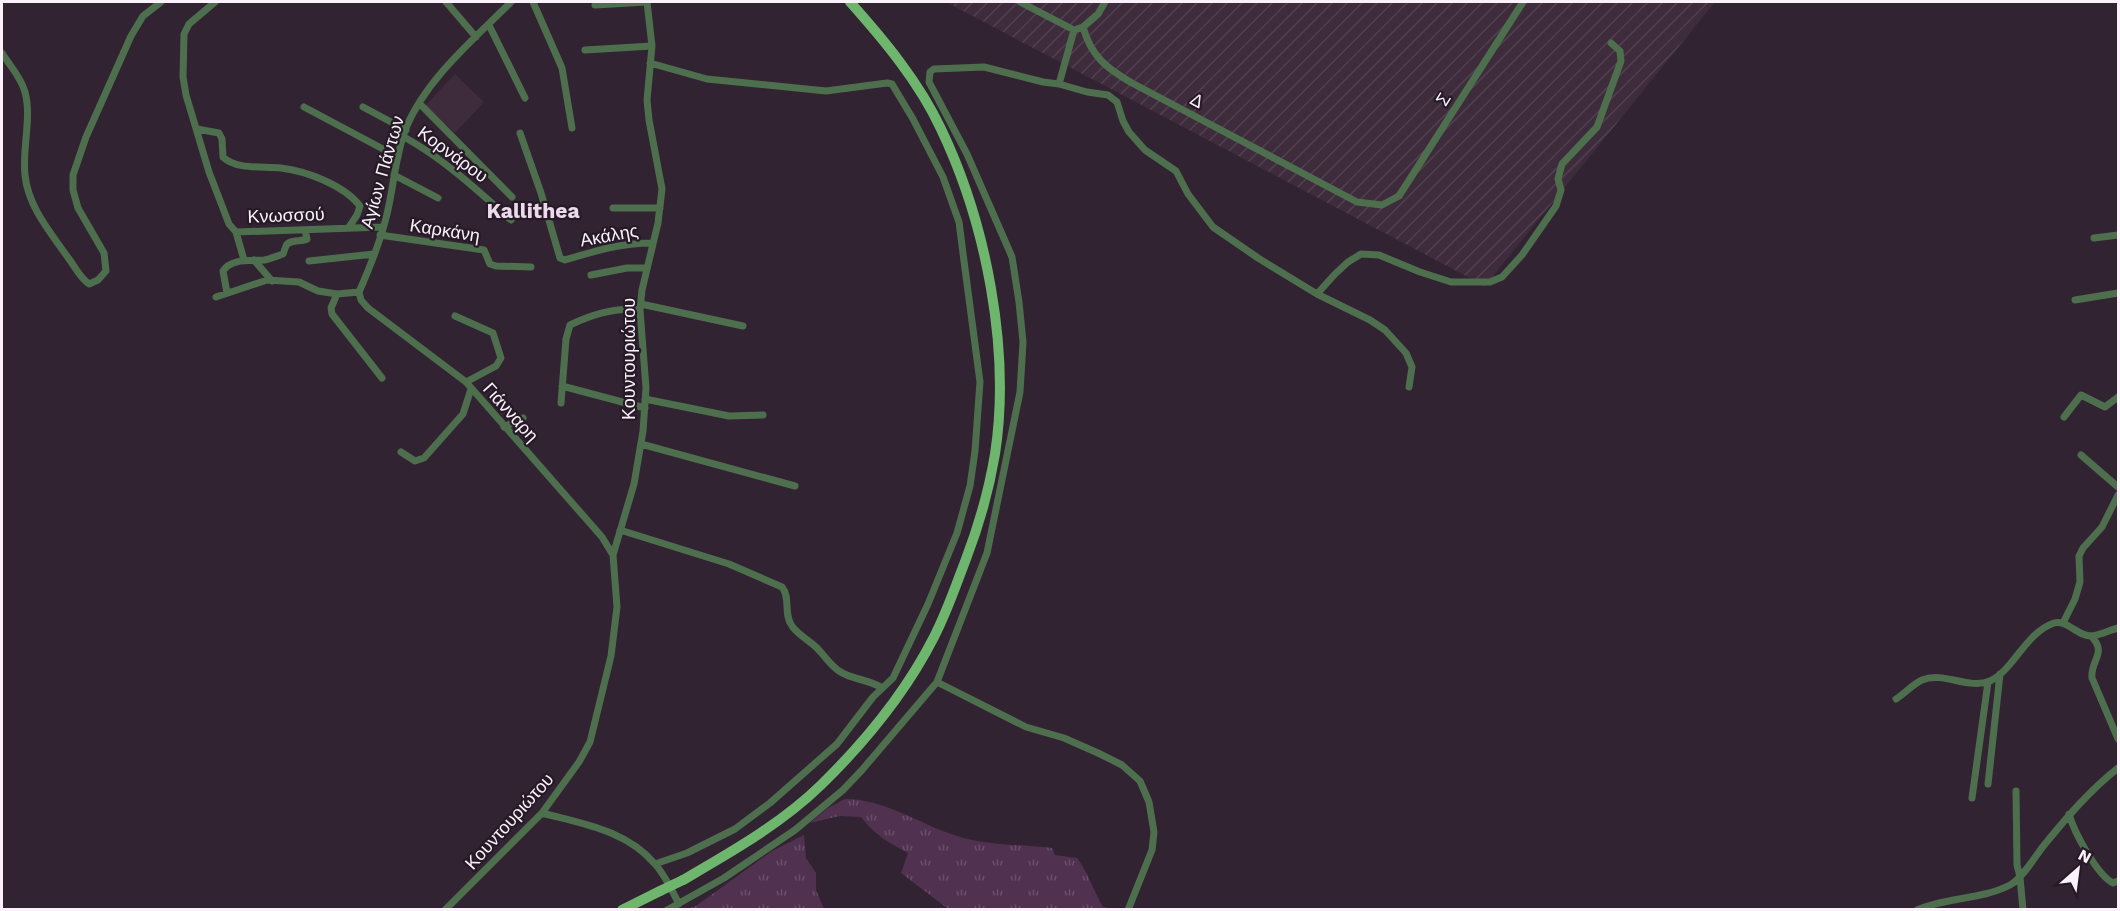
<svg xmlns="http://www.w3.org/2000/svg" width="2120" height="911" font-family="'Work Sans',sans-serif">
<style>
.built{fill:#3e2c3d}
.industrial{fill:url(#industrial-furrows)}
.grass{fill:url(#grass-tufts)}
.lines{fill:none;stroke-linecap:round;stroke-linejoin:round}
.street{stroke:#4e6f4d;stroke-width:7}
.primary{stroke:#6eb66e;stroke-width:10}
.primary-bridge{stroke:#6eb66e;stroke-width:10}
.labels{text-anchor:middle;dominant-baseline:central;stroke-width:4.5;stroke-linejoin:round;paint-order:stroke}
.street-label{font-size:18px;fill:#faf1fa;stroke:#271a27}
.quarter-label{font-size:21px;font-weight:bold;fill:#ecd9eb;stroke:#271a27}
</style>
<defs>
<pattern id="industrial-furrows" width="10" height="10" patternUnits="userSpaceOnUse" patternTransform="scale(1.5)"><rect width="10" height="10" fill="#3e2c3d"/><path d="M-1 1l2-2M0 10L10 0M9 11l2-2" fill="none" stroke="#514150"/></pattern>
<pattern id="grass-tufts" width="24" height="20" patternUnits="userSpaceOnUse" patternTransform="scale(1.5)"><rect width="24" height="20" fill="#513150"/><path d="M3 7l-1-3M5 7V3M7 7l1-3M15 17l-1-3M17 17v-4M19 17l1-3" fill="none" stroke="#6b4f6a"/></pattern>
</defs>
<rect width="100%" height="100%" fill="#312331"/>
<!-- built -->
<path class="built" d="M 455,74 L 484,102 L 455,133 L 425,106 Z"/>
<!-- industrial -->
<path class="industrial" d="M 946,2 L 1715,2 L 1485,286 Z"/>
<!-- grass -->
<path class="grass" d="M 845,799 C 885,799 919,824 957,836 C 988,846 1020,844 1052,848 L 1055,855 L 1077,858 C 1087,870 1094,892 1103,907 L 1113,909 L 947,909 L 947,908 L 901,873 L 908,853 C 889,843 874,834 861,817 L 840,816 L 810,823 L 828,808 Z
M 804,835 L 806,858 L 816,873 L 816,890 L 824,909 L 687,909 L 696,906 L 772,851 Z"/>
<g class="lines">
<!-- street -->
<path class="street" d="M 215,2 L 189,24 L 184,34 L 183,77 L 186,95 L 209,172 L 229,224 L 236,232 L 383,227
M 446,2 L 476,37
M 511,2 C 474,39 426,79 406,128 C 395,156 394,186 387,214 C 381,240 370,267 359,292 L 361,300 L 368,308 L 466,382 L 602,537 L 613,555
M 533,2 L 562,68 L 572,128
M 1020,2 L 1074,30 L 1083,27 C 1091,56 1106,68 1132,83 L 1357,202 L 1382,205 L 1399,196 L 1523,2
M 595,5 L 647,2
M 489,25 L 525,98
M 1083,27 L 1098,14 L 1105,2
M 1074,30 L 1059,84 L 1087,92 L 1108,95 L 1117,102 L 1123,121 L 1129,132 L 1145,150 L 1176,171 L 1188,194 L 1213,227 L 1258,258 L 1317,294 L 1370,320 L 1385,330 L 1406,353 L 1412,367 L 1409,387
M 585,50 L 652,46
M 2,53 C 10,66 21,77 25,92 C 32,118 22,148 25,175 C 28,207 51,233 69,259 C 76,268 79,277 89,284 L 98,280 L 106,271 L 104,253 L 78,208 L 73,190 L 73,175 L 86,137 L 131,36 L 143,16 L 161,2
M 650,63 L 707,79 L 826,91 L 887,83 L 892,84 L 913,119 L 943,177 L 959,222 L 964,261 L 980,382 L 975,451 L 970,486 L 957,533 L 928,604 L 893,678 L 873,697 L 837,744 L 770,803 L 735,829 L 687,853 L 655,864
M 419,103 L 512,197
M 304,107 L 398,157
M 363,107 L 406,130
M 197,129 L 219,133 L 222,139 L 223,157 C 236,170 263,166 281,168 C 306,171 344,185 360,206 L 357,215 L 349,227
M 520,133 L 541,193 L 560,258 L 565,260 C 595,251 621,243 652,243
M 404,137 C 444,159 476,189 511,220
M 394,175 L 438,198
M 613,208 L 660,208
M 236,232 L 244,260
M 380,235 L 484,250 L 490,264 L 496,266 L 531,267
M 2094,238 L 2118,235
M 254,260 L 272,281
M 309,261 L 374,254
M 591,275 L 627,268 L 647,268
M 227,293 L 223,271 C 231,258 251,261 264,260 C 270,259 277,256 283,254 C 284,252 285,248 286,246 C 289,239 301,242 307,239 L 305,230
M 337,294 L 331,308 L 332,314 L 382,378
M 1317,294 L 1335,274 L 1348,262 L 1361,254 L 1379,255 L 1420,272 L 1451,282 L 1490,282 L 1502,277 L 1522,255 L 1556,206 L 1561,190 L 1558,179 L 1562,164 L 1597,127 L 1621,61 L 1620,51 L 1611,43
M 216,297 L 267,280 L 299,282 L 318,291 L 337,294 L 359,292
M 2075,300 L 2118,293
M 641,304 L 743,326
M 455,316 L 493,333 L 501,358 L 496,366 L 466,382
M 562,386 L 645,408
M 645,399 L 729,416 L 763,415
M 561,403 L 566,339 L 570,325 C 591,315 617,307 640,310
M 2064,417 L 2081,395 L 2105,407 L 2118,397
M 504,427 L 523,418
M 641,444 L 795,486
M 401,452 L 415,461 L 424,458 L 463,414 L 471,389
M 2081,455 L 2118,487
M 620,530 L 729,564 L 782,587 C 791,598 783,614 792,626 C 798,635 809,640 817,648 C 824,655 830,665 839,671 C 852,680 869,679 882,688
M 2063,623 L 2075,599 L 2080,582 L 2079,556 L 2083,548 L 2102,527 L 2118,495
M 2091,636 C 2108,653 2090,660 2092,678 L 2118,739
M 937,682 L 1026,727 L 1064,738 L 1098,753 L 1122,765 L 1140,781 L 1149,802 L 1154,832 L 1152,850 L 1128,910
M 1896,699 C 1904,694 1913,684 1922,680 C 1944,671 1968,690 1990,681 C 2014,670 2025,633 2054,623 C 2067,619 2078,637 2092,636 C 2101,635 2110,630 2118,628
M 1988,784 L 2000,674
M 2016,791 L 2017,865 L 2020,877 L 2023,910
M 1972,798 L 1988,682
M 542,813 C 583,824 626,830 655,864 C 665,875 672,891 679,904
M 2069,814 C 2074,832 2097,875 2113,883 L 2118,881
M 445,910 L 542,813 L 579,762 L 590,742 L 611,656 L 617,607 L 613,555 L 634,484 L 643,431 L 646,388 L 640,310 L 642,290 L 658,223 L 662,189 L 649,120 L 647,100 L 652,46 L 647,2
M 667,910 L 724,878 L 795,830 L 843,790 L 862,770 L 937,682 L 987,553 L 1020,392 L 1023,342 L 1019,302 L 1012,257 L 967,154 L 929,82 L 930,72 L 934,69 L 984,67 L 1043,82 L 1059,84
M 1917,910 C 1946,897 1981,900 2010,885 C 2023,878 2035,856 2045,844 C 2068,816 2090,790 2118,768"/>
<!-- primary -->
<path class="primary" d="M 683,880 C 731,852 781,824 821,785 C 865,742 906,692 934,637 C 947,612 956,585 966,559 C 979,525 989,490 995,454 C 1011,350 986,223 941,129 C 919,82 884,40 850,2
M 622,910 L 660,891"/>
<!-- primary-bridge -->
<path class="primary-bridge" d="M 660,891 L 683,880"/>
</g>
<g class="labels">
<!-- street labels -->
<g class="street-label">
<text transform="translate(1443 99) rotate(-58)">Σ</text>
<text transform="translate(1197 100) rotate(28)">Δ</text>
<text transform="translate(453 154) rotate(36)">Κορνάρου</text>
<text transform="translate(382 172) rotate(-74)">Αγίων Πάντων</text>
<text transform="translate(286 215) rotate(-2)">Κνωσσού</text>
<text transform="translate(445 230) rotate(9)">Καρκάνη</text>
<text transform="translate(609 235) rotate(-10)">Ακάλης</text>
<text transform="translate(628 359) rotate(-90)">Κουντουριώτου</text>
<text transform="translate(511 412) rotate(48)">Γιάνναρη</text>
<text transform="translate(509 821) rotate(-48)">Κουντουριώτου</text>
</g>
<!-- quarter labels -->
<g class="quarter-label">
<text x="533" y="210">Kallithea</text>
</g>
</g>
<!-- border -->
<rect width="2120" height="911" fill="none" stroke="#faf1fa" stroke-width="6"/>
<!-- north arrow -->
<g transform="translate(2078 869) rotate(28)" stroke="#271a27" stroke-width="4.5" paint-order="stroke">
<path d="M0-4.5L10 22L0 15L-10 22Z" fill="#faf1fa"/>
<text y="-9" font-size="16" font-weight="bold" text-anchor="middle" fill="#faf1fa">N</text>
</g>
</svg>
